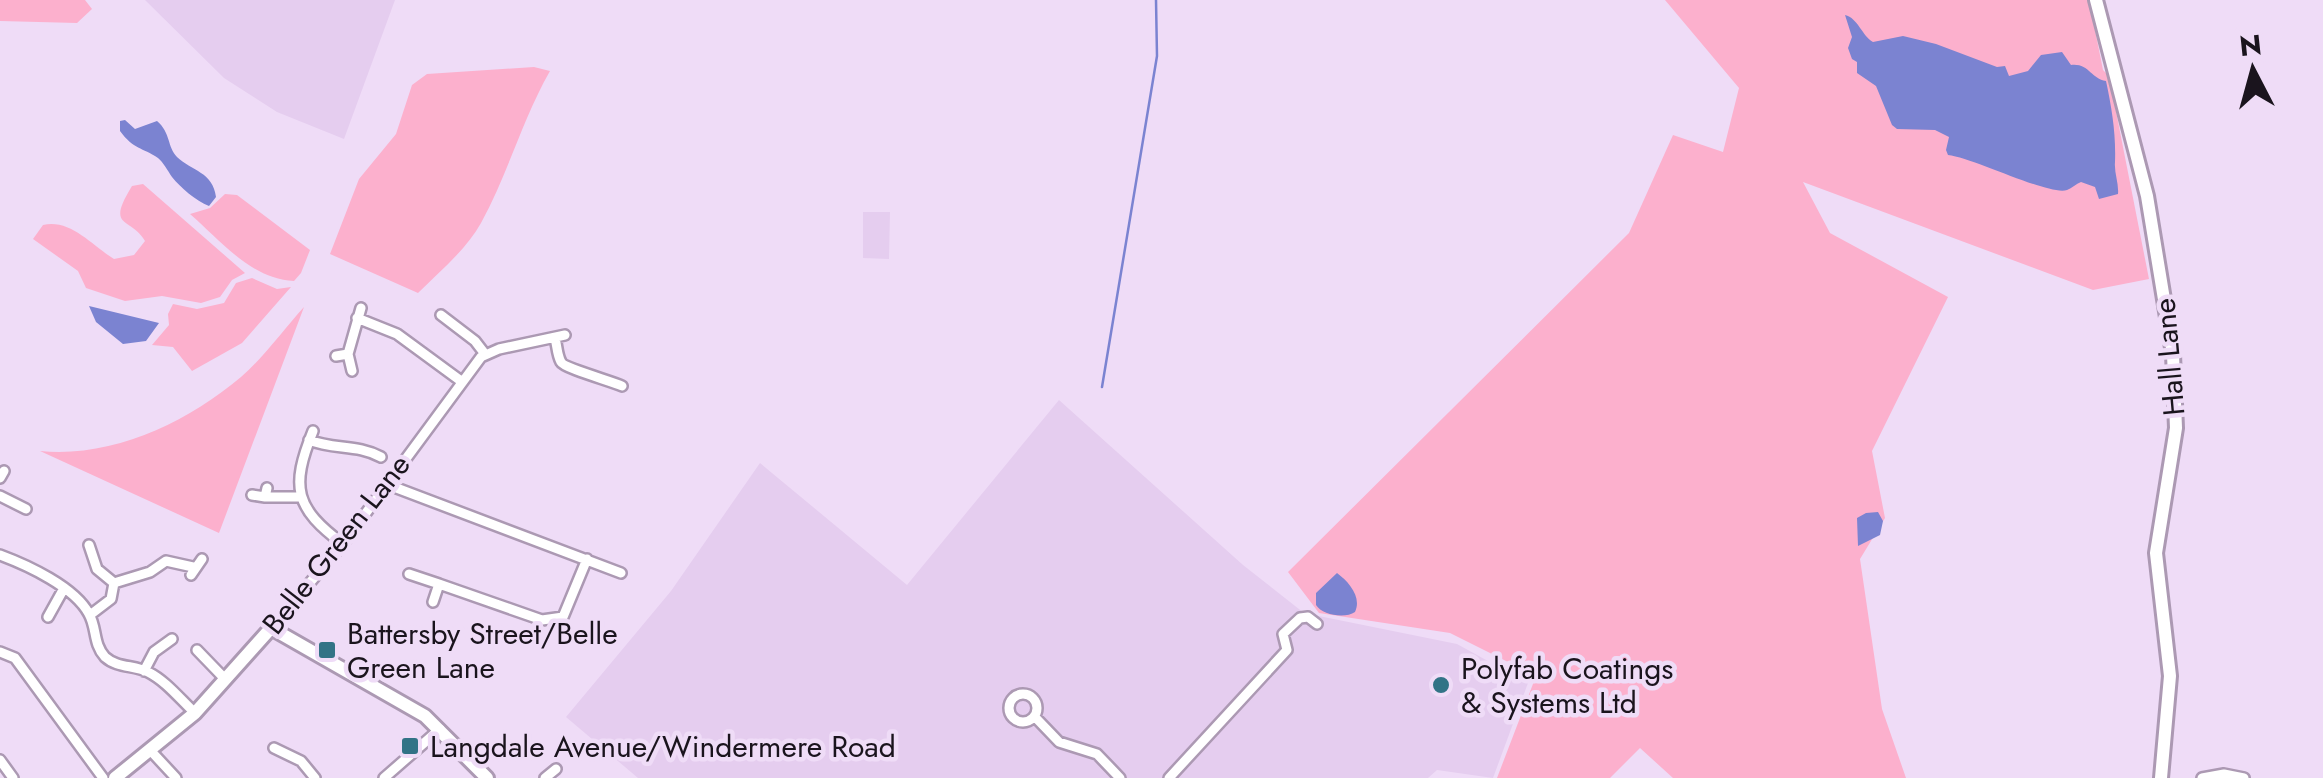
<svg xmlns="http://www.w3.org/2000/svg" width="2323" height="778" font-family="Jost,sans-serif">
<style>
.built{fill:#e5cdef}
.green{fill:#fcb0cd}
.water{fill:#7b83d1}
.lines{fill:none;stroke-linecap:round;stroke-linejoin:round}
.stream{stroke:#7b83d1;stroke-width:2.5}
.street-casing{stroke:#ac99b3;stroke-width:14}
.secondary-casing{stroke:#ac99b3;stroke-width:18}
.street{stroke:#fff;stroke-width:9}
.secondary{stroke:#fff;stroke-width:12}
.poi-dot{fill:#327386;stroke:#efdcf7;stroke-width:4}
.labels{text-anchor:middle;dominant-baseline:central;stroke-width:9;stroke-linejoin:round;paint-order:stroke}
.street-label{font-size:30px;fill:#1a141d;stroke:#efdcf7}
.poi-label{font-size:30px;fill:#1a141d;stroke:#efdcf7;text-anchor:start}
</style>
<rect width="100%" height="100%" fill="#efdcf7"/>
<!-- built -->
<path class="built" d="M 145,0 L 395,0 L 344,139 L 277,112 L 224,78 Z
M 863,212 L 890,212 L 889,259 L 863,258 Z
M 1059,400 L 1243,565 L 1304,613 L 1457,644 L 1528,683 L 1493,778 L 1437,770 L 1428,778 L 638,778 L 566,717 L 671,591 L 760,463 L 907,585 Z"/>
<!-- green -->
<path class="green" d="M 0,0 L 85,0 L 92,9 L 77,23 L 0,21 Z
M 1665,0 L 2089,0 L 2103,70 L 2109,76 L 2149,279 L 2093,290 L 1803,182 L 1830,233 L 1948,297 L 1872,451 L 1885,518 L 1860,559 L 1882,709 L 1906,778 L 1673,778 L 1640,748 L 1610,778 L 1497,778 L 1536,676 L 1450,633 L 1319,613 L 1288,572 L 1629,233 L 1673,135 L 1723,152 L 1739,88 Z
M 534,67 L 550,71 C 522,120 508,174 481,223 C 466,250 439,272 418,293 L 330,254 L 359,179 L 396,134 L 412,85 L 427,74 Z
M 143,184 L 245,273 L 232,280 L 220,297 L 201,303 L 162,296 L 125,301 L 86,288 L 78,271 L 33,239 L 43,225 C 71,219 91,245 114,259 L 134,255 L 145,241 C 131,216 105,230 132,186 Z
M 225,194 L 237,195 L 310,250 L 301,273 L 294,281 C 251,279 221,241 190,214 L 210,208 Z
M 252,278 L 277,289 L 291,287 L 242,343 L 192,371 L 173,347 L 152,345 L 169,325 L 168,314 L 173,304 L 197,309 L 224,303 L 236,283 Z
M 304,307 L 219,533 L 40,451 C 113,458 186,423 241,377 C 264,357 284,329 304,307 Z"/>
<!-- water -->
<path class="water" d="M 1845,15 C 1858,18 1862,36 1873,42 L 1903,36 L 1936,44 L 1997,67 L 2005,66 L 2009,76 L 2028,71 L 2041,55 L 2062,52 L 2071,65 C 2089,63 2091,79 2106,81 C 2112,109 2116,134 2115,162 C 2114,173 2119,183 2118,194 L 2099,199 L 2095,187 L 2081,182 C 2076,184 2072,188 2067,190 C 2049,196 1974,158 1948,155 L 1946,150 L 1949,137 L 1935,130 L 1897,129 L 1892,125 L 1876,86 L 1857,73 L 1857,62 L 1852,59 L 1848,48 L 1852,37 Z
M 125,120 L 135,129 L 157,121 C 171,133 167,147 177,157 C 192,171 213,172 216,197 L 209,206 C 196,201 180,187 172,177 C 168,171 163,162 158,158 C 142,147 134,150 120,131 L 120,121 Z
M 89,306 L 159,323 L 146,341 L 123,344 L 96,322 Z
M 1878,512 L 1883,521 L 1880,535 L 1858,546 L 1857,518 L 1866,513 Z
M 1337,573 C 1349,582 1362,597 1355,612 C 1345,619 1322,615 1316,605 L 1316,593 Z"/>
<g class="lines">
<!-- stream -->
<path class="stream" d="M 1102,387 L 1157,56 L 1156,0"/>
<!-- street casing -->
<g class="street-casing">
<path id="street" d="M 441,315 L 475,341 L 485,354
M 357,318 L 397,334 L 461,381
M 555,338 C 557,345 557,355 561,362 C 564,368 611,381 622,386
M 348,354 L 361,308
M 336,356 L 348,354 L 352,371
M 313,431 C 290,488 295,508 343,544
M 309,440 C 334,450 357,444 381,457
M 0,478 L 4,471
M 386,484 L 621,573
M 252,495 L 265,497 L 267,488
M 0,496 L 26,509
M 265,497 L 302,497
M 89,545 L 97,569 L 114,583
M 0,555 C 27,565 75,587 89,614 C 97,628 93,644 105,657 C 117,668 134,665 148,672 C 166,681 180,699 195,713
M 409,574 L 439,584 L 433,602
M 191,575 L 202,559
M 439,584 L 542,620 L 563,617 L 587,559
M 90,615 L 111,599 L 114,583 L 150,572 L 166,561 L 193,567
M 48,617 L 63,590
M 271,628 L 343,544 L 481,357 L 499,349 L 565,335
M 197,650 L 225,679
M 0,652 L 15,658 L 103,778
M 144,671 L 154,652 L 172,639
M1009 708a14 14 0 1 1 28 0a14 14 0 1 1-28 0Z
M 1035,717 L 1059,742 L 1097,754 L 1120,778
M 274,748 L 301,761 L 315,778
M 150,750 L 176,778
M 0,760 L 13,778
M 384,778 L 440,729
M 545,778 L 556,769
M 1169,778 L 1287,650 L 1283,634 L 1300,618 L 1308,617 L 1317,624
M 2202,778 L 2224,774 L 2244,778"/>
</g>
<!-- secondary casing -->
<g class="secondary-casing">
<path id="secondary" d="M 2096,0 L 2147,196 L 2173,354 L 2176,428 L 2156,553 L 2170,676 L 2161,778
M 115,778 L 195,713 L 271,628 L 425,716 L 487,778"/>
</g>
<!-- street -->
<use href="#street" class="street"/>
<!-- secondary -->
<use href="#secondary" class="secondary"/>
</g>
<!-- markers -->
<g class="poi-dot">
<rect x="317" y="640" width="20" height="20" rx="5"/>
<circle cx="1441" cy="685" r="10"/>
<rect x="400" y="736" width="20" height="20" rx="5"/>
</g>
<g class="labels">
<!-- street labels -->
<g class="street-label">
<text transform="translate(2169 357) rotate(-95)">Hall Lane</text>
<text transform="translate(336 544) rotate(-52)">Belle Green Lane</text>
</g>
<!-- poi labels -->
<g class="poi-label">
<text x="347" y="633">Battersby Street/Belle<tspan x="347" dy="34">Green Lane</tspan></text>
<text x="1461" y="668">Polyfab Coatings<tspan x="1461" dy="34">&amp; Systems Ltd</tspan></text>
<text x="430" y="746">Langdale Avenue/Windermere Road</text>
</g>
</g>
<!-- north arrow -->
<g transform="translate(2253 70) rotate(354)" stroke="#efdcf7" stroke-width="8" paint-order="stroke">
<path d="M0-8L18 38L0 25L-18 38Z" fill="#1a141d"/>
<text y="-15" font-size="28" font-weight="bold" text-anchor="middle" fill="#1a141d">N</text>
</g>
</svg>
